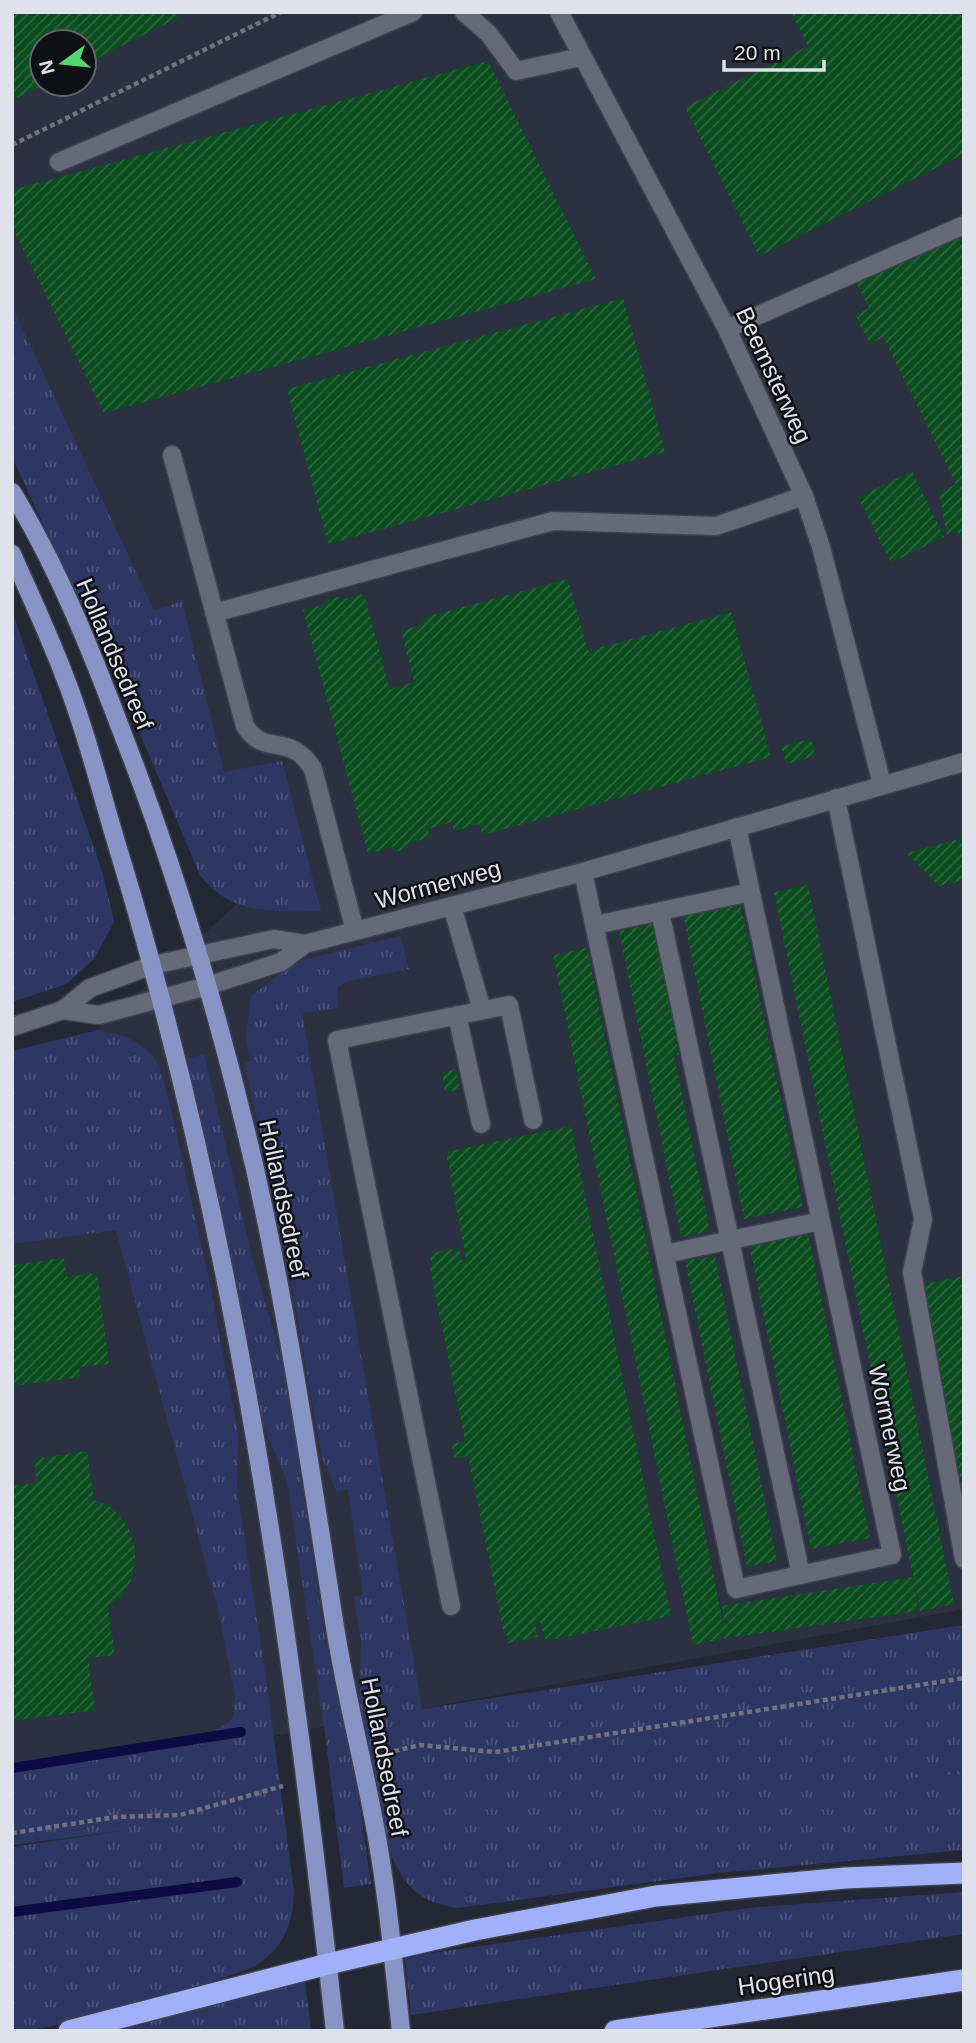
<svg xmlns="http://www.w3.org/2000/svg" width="976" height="2043" font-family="Arial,sans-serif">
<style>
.built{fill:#2c3142;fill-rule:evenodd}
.grass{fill:url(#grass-tufts)}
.forest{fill:url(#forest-crowns)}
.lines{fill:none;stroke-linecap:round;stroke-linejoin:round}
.stream{stroke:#0c0c43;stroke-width:10}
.building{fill:url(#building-hatch)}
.minor-casing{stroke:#3f424d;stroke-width:21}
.major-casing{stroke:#3f424d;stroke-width:21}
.highway-casing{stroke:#3f424d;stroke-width:24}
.path{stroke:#70737e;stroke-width:4.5;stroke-dasharray:5 3.5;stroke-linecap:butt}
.minor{stroke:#656978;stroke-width:18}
.major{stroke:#8894c5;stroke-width:18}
.highway{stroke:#a0b1f9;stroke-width:21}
.labels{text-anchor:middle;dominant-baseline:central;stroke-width:5;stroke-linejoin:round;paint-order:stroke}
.street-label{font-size:24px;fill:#dfe2ea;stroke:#0f1016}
</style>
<defs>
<pattern id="grass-tufts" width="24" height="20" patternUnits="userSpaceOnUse" patternTransform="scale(1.75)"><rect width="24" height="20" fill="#2e3764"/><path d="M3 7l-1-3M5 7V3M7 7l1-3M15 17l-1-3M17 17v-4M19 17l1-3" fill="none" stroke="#4c547a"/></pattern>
<pattern id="forest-crowns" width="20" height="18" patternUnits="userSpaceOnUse" patternTransform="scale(1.75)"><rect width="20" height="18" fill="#2e3764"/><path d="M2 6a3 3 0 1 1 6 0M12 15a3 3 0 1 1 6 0" fill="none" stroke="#4c547a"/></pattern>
<pattern id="building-hatch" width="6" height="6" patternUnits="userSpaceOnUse" patternTransform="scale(1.75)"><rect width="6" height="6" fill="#0b4d1f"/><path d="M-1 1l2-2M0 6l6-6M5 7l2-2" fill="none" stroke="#2e6640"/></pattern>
</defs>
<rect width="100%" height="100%" fill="#242734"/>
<!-- built -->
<path class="built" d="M 12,12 L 964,12 L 964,1609 L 12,1784 L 12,1106 L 237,904 L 12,429 ZM 42,42 L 84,42 L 84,84 L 42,84 Z"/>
<!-- grass -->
<path class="grass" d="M 12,306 L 154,611 L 182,601 L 224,772 L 282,761 L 321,911 C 275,912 230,915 200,875 L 132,715 L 12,457 Z
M 12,611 L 103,874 L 114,922 L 94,959 L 66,984 L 12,1002 Z
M 400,936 L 409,969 L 348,981 L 337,988 L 338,1008 L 302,1013 L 422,1709 L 964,1625 L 964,1770 L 908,1779 L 964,1786 L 964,1850 L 718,1873 L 458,1908 C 420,1903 404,1887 390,1852 L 355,1698 L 360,1696 L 361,1640 L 354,1597 L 363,1595 L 348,1489 L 337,1492 L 322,1458 L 283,1236 L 245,1064 L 250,1061 L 246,1039 L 251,996 L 277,976 L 303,960 Z
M 98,1030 L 126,1037 L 139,1044 L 152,1055 L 160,1068 L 172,1114 L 208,1275 L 238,1434 L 237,1488 L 269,1699 L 294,1892 C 293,1924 283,1949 255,1966 C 209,1985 156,1998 107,2011 C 76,2019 44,2031 12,2031 L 12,1847 L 129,1830 L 12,1845 L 12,1762 L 194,1737 L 212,1732 L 228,1723 L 234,1716 L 235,1696 L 219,1613 L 116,1230 L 12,1244 L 12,1051 Z
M 204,1054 L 253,1261 L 286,1374 L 323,1628 L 356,1780 L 371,1884 L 344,1888 L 325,1734 L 287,1481 L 258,1411 L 229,1251 L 187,1059 Z
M 964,1892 L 964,1934 L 411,2015 L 405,1959 L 430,1953 L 757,1907 Z
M 305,1981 L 311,2030 L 116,2031 L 290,1984 Z"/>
<!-- forest -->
<path class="forest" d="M 964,1770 L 964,1786 L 905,1779 Z"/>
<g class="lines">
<!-- stream -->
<path class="stream" d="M 12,1768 L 241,1732
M 12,1912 L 237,1882"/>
</g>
<!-- building -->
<path class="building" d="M 12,12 L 189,12 L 84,65 L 84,42 L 42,42 L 42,86 L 12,100 Z
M 791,12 L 964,12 L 964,154 L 759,256 L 685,107 L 808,46 Z
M 488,61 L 596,279 L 104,413 L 12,227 L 12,190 Z
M 964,216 L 964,544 L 957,531 L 947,536 L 939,493 L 956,484 L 883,337 L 870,344 L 855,315 L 869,308 L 851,273 Z
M 623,298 L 665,452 L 328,544 L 287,389 Z
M 912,471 L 944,537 L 891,563 L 858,497 Z
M 568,579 L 588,651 L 731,612 L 771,757 L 482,835 L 479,824 L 454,831 L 452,822 L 428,829 L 430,837 L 407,844 L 408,848 L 394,852 L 392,847 L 368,854 L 303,610 L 326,604 L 325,600 L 339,597 L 340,600 L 364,594 L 390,689 L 414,682 L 401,631 L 424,624 L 422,618 Z
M 811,739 L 816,756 L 786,764 L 781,746 Z
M 964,838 L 964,880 L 939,886 L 906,853 Z
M 808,885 L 954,1604 L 920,1611 L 915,1586 L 918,1611 L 727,1638 L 693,1645 L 553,955 L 587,948 L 724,1627 L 722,1606 L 913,1577 L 774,892 Z
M 740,902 L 803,1207 L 744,1219 L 683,914 Z
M 653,924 L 679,1055 L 674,1056 L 710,1231 L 681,1237 L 619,931 Z
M 456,1069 L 460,1089 L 445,1092 L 442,1072 Z
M 571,1126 L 671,1616 L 545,1641 L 540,1622 L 535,1623 L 538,1637 L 508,1643 L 506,1629 L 503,1629 L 468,1456 L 455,1459 L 451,1444 L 465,1441 L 430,1268 L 432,1267 L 430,1253 L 459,1248 L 462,1261 L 466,1260 L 446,1152 Z
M 808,1232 L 870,1538 L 811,1549 L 749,1244 Z
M 715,1256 L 777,1561 L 747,1567 L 685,1261 Z
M 64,1258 L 67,1277 L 97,1273 L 109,1364 L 79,1367 L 81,1377 L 12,1386 L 12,1265 Z
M 964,1276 L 964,1508 L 962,1508 L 923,1284 Z
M 87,1451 L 94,1500 L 109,1506 L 118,1514 L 128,1527 L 135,1548 L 135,1559 L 131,1580 L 121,1597 L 108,1607 L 115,1655 L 88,1658 L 95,1710 L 12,1721 L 12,1486 L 37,1483 L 34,1459 Z"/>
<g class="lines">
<!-- minor casing -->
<g class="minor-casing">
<path id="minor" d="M 464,12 L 489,34 L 516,71 L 581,57
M 559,12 L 727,329 L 804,496 L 821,547 L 882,784
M 59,162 L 413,12
M 727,329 L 964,225
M 172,455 L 245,726 C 265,758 290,731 313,769 L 355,931
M 214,613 L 553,521 L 716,526 L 804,496
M 836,798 L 923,1219 L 912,1272 L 964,1559
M 583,872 L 736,1589 L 892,1555 L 737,827
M 452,906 L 482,1010
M 660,911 L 801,1575
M 595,925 L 751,892
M 63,1010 L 99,1015 L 207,986 L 281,962 L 305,944 L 583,872 L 964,762
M 457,1015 L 481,1124
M 12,1027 L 63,1010 L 90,988 L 153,965 L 274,939 L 305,944
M 665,1254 L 821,1221
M 451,1606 L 337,1040 L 509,1005 L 533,1120"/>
</g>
<!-- major casing -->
<g class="major-casing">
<path id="major" d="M 12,492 C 59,569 93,655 125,740 C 179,879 221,1023 255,1169 C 289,1320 311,1474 335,1627 C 345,1691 361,1753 373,1816 C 387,1887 393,1959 401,2031
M 12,554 C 30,595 50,637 66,680 C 88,736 102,797 120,855 C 236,1236 292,1635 335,2031"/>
</g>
<!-- highway casing -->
<g class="highway-casing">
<path id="highway" d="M 69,2031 L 328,1964 L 475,1930 L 656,1896 L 845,1878 L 964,1873
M 615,2031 L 964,1980"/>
</g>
<!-- path -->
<path class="path" d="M 12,145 L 281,12
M 386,1753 L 420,1745 L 495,1752 L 964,1678
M 12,1833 L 116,1817 L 180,1815 L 283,1786"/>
<!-- minor -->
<use href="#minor" class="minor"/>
<!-- major -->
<use href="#major" class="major"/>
<!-- highway -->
<use href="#highway" class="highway"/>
</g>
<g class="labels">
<!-- street labels -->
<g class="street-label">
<text transform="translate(774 375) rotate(65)">Beemsterweg</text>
<text transform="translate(115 654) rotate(67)">Hollandsedreef</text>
<text transform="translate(438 884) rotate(-15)">Wormerweg</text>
<text transform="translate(284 1199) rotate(78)">Hollandsedreef</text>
<text transform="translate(890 1428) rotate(78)">Wormerweg</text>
<text transform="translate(385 1757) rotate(79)">Hollandsedreef</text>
<text transform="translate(786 1980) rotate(-8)">Hogering</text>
</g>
</g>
<!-- border -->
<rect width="976" height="2043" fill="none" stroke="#dfe2ea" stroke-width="28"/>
<!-- north arrow -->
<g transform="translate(63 63) rotate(255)"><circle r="33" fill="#0f1016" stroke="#62646b" stroke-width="2"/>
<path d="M0-5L12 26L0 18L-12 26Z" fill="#54d672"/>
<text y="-10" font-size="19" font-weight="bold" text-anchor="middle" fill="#dfe2ea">N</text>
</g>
<!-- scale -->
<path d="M724 60v10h100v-10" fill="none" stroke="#dfe2ea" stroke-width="3.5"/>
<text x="734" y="60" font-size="21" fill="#dfe2ea" stroke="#0f1016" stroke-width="5" paint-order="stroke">20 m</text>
</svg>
